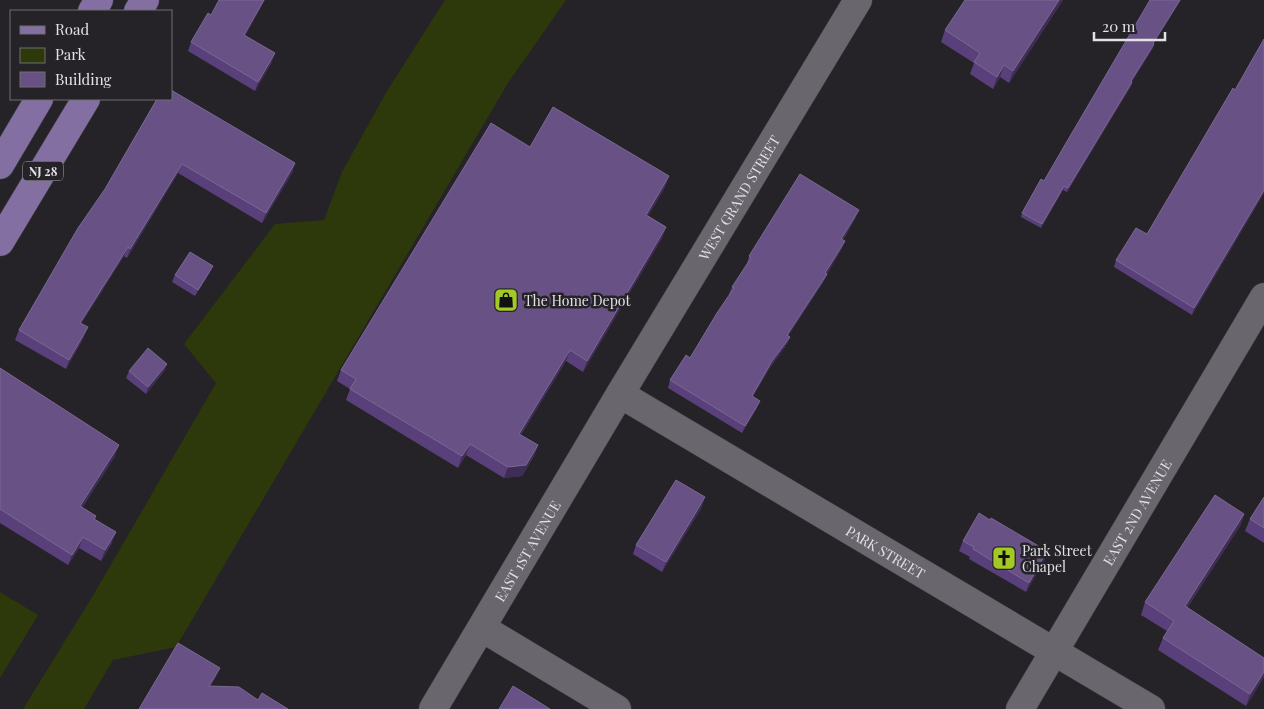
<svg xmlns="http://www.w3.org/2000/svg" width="1264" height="709" font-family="'Playfair Display',serif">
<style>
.green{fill:#2d390b}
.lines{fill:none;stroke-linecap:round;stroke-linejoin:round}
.minor-casing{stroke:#413f44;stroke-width:29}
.major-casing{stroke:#413f44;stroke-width:29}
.minor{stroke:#69676d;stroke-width:28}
.major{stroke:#836fa2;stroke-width:28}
.wall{fill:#59407a}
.shaded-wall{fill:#3e2d54}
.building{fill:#685185;stroke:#7b6894}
.labels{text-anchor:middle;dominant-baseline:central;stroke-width:5;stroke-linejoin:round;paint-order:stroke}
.shield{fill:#252328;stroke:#a9a8ac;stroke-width:1}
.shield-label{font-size:12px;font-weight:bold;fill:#e2e1e4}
.street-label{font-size:14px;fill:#e2e1e4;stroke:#252328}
.poi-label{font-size:14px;fill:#e2e1e4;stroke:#252328;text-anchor:start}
</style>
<rect width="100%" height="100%" fill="#252328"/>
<!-- green -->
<path class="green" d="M 445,0 L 566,0 L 508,83 L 176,647 L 113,660 L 84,709 L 23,709 L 94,594 L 216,383 L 184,344 L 275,224 L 324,220 L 342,172 L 387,91 Z
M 0,592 L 38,615 L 0,678 Z"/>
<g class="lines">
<!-- minor casing -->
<g class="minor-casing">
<g id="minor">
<path id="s1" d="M 620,394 L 1151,709"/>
<path d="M 482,628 L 617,709"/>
<path id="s2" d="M 433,709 L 620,394 L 858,0"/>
<path id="s3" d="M 1020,709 L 1264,297"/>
</g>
</g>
<!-- major casing -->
<g class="major-casing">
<path id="major" d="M 92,11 L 99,0
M 138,11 L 145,0
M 0,165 L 39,99
M 0,242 L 86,99"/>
</g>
<!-- minor -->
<use href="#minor" class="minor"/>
<!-- major -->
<use href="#major" class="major"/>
</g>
<!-- wall -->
<path class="wall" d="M 1063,0 L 1009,83 L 1000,77 L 993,89 L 970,74 L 974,63 L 941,42 L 945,30 Z
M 211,15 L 246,36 L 272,62 L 255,91 L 188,51 L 191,42 Z
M 1154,44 L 1153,48 L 1132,81 L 1131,86 L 1067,192 L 1063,190 L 1041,228 L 1021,217 L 1022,213 L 1044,181 L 1069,138 Z
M 157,99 L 295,163 L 292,173 L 262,223 L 178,173 L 127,258 L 124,256 L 81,324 L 84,337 L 66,369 L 15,340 L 19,330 L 105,189 Z
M 530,147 L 669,176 L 665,187 L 648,216 L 666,227 L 662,238 L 583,372 L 566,361 L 521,435 L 538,445 L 534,456 L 522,476 L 504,478 L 466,455 L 458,468 L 346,400 L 350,389 L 337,381 L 341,370 Z
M 1264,193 L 1192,315 L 1114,267 L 1116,260 L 1147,234 Z
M 856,217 L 843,240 L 842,248 L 827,274 L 824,281 L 788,336 L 790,337 L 787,344 L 769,369 L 753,396 L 757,408 L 742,433 L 668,388 L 670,380 L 690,358 L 730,294 L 729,294 L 732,287 L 747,264 L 749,256 Z
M 210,272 L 195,296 L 172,282 L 175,275 Z
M 0,368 L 115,456 L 82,508 L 96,516 L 95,520 L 112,543 L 101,561 L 79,548 L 68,565 L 0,523 Z
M 165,370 L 146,394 L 126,378 L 129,371 Z
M 1264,497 L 1264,543 L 1245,531 L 1250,519 Z
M 702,507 L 662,572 L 633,554 L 636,545 Z
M 1244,514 L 1240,526 L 1187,608 L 1264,658 L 1264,677 L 1246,706 L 1158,650 L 1163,638 L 1167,631 L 1141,615 L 1145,602 Z
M 990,520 L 1047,551 L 1044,561 L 1026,592 L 969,559 L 970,557 L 959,551 L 963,541 Z"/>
<!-- shaded-wall -->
<path class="shaded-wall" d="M 264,0 L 265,0 L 241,44 L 244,35 Z
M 1059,0 L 1063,0 L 1009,83 L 1013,71 Z
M 1180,0 L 1181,0 L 1152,47 L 1153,43 Z
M 1154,44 L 1153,48 L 1130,85 L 1131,81 Z
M 275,53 L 272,62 L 255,91 L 258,82 Z
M 1004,65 L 1000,77 L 993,89 L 997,77 Z
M 1132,82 L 1131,86 L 1067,192 L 1068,188 Z
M 295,163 L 292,173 L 262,223 L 266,213 Z
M 182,164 L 178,173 L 127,258 L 130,249 Z
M 669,176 L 665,187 L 642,226 L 646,215 Z
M 1064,186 L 1063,190 L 1041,228 L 1042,224 Z
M 1264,190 L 1264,193 L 1192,315 L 1194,308 Z
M 859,210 L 856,217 L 839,246 L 841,239 Z
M 666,227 L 662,238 L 583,372 L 587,361 Z
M 845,241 L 842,248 L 827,274 L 824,281 L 784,342 L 787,335 Z
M 128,247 L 124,256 L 76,332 L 80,323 Z
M 213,266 L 210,272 L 195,296 L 198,290 Z
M 88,327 L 84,337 L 66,369 L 69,360 Z
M 790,337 L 787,344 L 769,369 L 749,403 L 752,396 L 772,361 Z
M 570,350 L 566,361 L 515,445 L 519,434 Z
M 167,364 L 165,370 L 146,394 L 148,387 Z
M 760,401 L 757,408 L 742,433 L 745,426 Z
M 470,444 L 466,455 L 458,468 L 462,456 Z
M 119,445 L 115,456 L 76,517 L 80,506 Z
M 538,445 L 534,456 L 522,476 L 504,478 L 508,467 Z
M 705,497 L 702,507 L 662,572 L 666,562 Z
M 1244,514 L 1240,526 L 1180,618 L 1185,606 Z
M 116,532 L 112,543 L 101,561 L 105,550 Z
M 83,537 L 79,548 L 68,565 L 72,555 Z
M 1047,551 L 1044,561 L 1026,592 L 1029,583 Z
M 220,668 L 216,677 L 205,696 L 209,686 Z
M 1264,672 L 1264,677 L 1246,706 L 1250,694 Z"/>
<!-- building -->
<path class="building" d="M 219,0 L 264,0 L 244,35 L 275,53 L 258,82 L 191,42 L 208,13 L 211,15 Z
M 965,0 L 1059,0 L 1013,71 L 1004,65 L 997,77 L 974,62 L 980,53 L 945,30 Z
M 1150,0 L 1180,0 L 1153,43 L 1154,44 L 1131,81 L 1132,82 L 1068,188 L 1064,186 L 1042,224 L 1022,213 L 1041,179 L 1044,181 L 1069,138 Z
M 1264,39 L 1264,190 L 1194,308 L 1116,260 L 1136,228 L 1147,234 L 1233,88 L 1235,90 Z
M 171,90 L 295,163 L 266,213 L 182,164 L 130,249 L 128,247 L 80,323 L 88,327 L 69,360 L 19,330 L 78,228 L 105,189 L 157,99 L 171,99 Z
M 553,107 L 669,176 L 646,215 L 666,227 L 587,361 L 570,350 L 519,434 L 538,445 L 526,465 L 508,467 L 470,444 L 462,456 L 350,389 L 356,379 L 341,370 L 491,123 L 530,147 Z
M 800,174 L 859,210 L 841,239 L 845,241 L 825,273 L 827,274 L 787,335 L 790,337 L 772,361 L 752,396 L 760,401 L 745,426 L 670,380 L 686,355 L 690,358 L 717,313 L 734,288 L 732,287 L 751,258 L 749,256 Z
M 190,252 L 213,266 L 198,290 L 175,275 Z
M 148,348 L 167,364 L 148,387 L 129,371 Z
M 0,368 L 119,445 L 80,506 L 96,516 L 94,519 L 116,532 L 105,550 L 83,537 L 72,555 L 0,509 Z
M 676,480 L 705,497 L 666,562 L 636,545 Z
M 1215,495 L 1244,514 L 1185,606 L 1264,658 L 1264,672 L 1250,694 L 1163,638 L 1174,621 L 1145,602 Z
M 1264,497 L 1264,528 L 1250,519 Z
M 979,513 L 990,520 L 991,518 L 1047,551 L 1029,583 L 973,549 L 974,547 L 963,541 Z
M 178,643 L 220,668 L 209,686 L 239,687 L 258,700 L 262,693 L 288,709 L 139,709 Z
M 513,686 L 550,709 L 499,709 Z"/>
<!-- icons -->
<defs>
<g id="shop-square" transform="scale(1.25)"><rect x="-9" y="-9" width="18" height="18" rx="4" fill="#a3c926" stroke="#252328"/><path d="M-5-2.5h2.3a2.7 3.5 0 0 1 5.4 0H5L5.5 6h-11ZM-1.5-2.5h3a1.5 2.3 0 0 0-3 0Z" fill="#111"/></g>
<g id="church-square" transform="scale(1.25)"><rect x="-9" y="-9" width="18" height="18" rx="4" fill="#a3c926" stroke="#252328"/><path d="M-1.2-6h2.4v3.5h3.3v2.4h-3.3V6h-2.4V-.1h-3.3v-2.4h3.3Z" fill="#111"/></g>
</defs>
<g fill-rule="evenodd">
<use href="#shop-square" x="506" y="300"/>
<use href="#church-square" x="1004" y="558"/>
</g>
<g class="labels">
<!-- shield labels -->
<rect class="shield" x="23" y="161.5" width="40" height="19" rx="4"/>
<g class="shield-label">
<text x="43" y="171">NJ 28</text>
</g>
<!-- street labels -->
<g class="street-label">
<text stroke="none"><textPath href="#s2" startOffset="596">WEST GRAND STREET</textPath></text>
<text stroke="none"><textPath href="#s3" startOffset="229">EAST 2ND AVENUE</textPath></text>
<text stroke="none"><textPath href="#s1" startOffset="309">PARK STREET</textPath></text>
<text stroke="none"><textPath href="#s2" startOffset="184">EAST 1ST AVENUE</textPath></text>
</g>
<!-- poi labels -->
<g class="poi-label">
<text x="524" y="300">The Home Depot</text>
<text x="1022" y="550">Park Street<tspan x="1022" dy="16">Chapel</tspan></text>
</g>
</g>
<!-- legend -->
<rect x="10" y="10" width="162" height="90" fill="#252328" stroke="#716f73"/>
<rect x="20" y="26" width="25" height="8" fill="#836fa2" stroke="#716f73"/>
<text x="55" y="35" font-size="15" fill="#e2e1e4">Road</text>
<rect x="20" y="48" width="25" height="15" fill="#2d390b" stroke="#716f73"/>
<text x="55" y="60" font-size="15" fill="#e2e1e4">Park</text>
<rect x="20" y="72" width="25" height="15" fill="#685185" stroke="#716f73"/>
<text x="55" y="85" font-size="15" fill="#e2e1e4">Building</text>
<!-- scale -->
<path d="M1094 32v8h71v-8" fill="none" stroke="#e2e1e4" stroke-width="2.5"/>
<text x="1102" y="32" font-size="15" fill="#e2e1e4" stroke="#252328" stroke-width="4" paint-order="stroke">20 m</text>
</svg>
